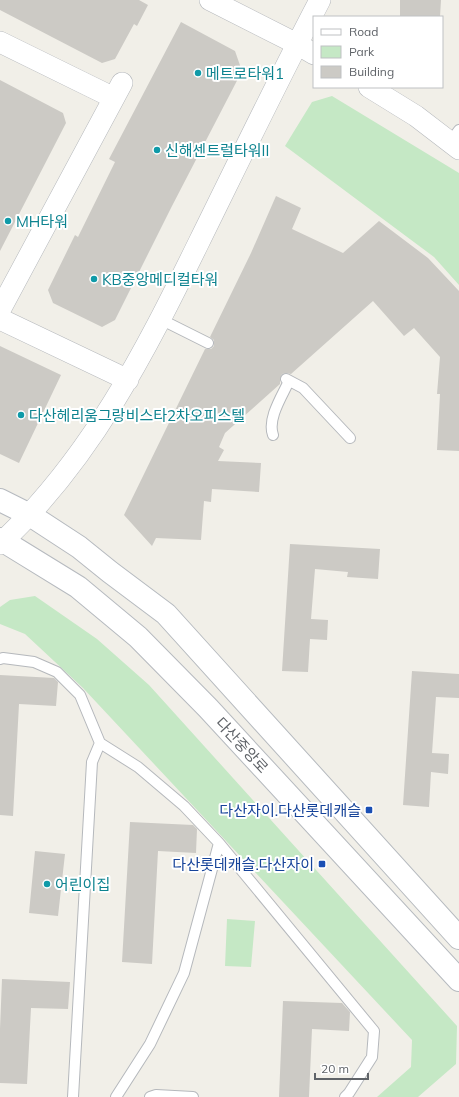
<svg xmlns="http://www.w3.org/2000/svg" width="459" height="1097" font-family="Mulish,'Noto Sans KR',sans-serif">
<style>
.green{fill:#c5e8c5}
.building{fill:#cccac5}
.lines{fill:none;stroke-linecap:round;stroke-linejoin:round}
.lane-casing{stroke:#b5b8bc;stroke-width:12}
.street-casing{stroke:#b5b8bc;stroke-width:22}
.secondary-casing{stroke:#b6babf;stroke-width:24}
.lane{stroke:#fff;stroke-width:10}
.street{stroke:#fff;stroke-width:21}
.secondary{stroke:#fff;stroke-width:22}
.culture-dot{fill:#0f9aa8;stroke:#fff;stroke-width:1.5}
.transit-dot{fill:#1a4fb4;stroke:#fff;stroke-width:1.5}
.labels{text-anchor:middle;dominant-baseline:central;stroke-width:4;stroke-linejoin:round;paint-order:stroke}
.culture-label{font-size:15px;fill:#0d838f;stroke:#fff;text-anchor:start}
.street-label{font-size:15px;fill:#5f6368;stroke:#fff}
.transit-label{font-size:15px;fill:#164399;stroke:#fff;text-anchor:end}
</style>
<rect width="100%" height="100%" fill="#f1efe8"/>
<!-- green -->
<path class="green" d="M 332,96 L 459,173 L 459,285 L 434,257 L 285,146 L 312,102 Z
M 35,596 L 97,639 L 149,685 L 457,1026 L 456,1064 L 418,1097 L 377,1097 L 411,1067 L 412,1040 L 83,688 L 25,634 L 0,624 L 0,607 L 10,600 Z
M 227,919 L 255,921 L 251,967 L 225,966 Z"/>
<!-- building -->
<path class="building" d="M 0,0 L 139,0 L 148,5 L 137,26 L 134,24 L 115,59 L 102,63 L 0,10 Z
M 400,0 L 441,0 L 440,17 L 400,17 Z
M 181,22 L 235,51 L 242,71 L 172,206 L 115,320 L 102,327 L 53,303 L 48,290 L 75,235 L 78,237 L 115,162 L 109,159 Z
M 0,80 L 63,113 L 66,123 L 0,251 Z
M 276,196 L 301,208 L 292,229 L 343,253 L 379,221 L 428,258 L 459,291 L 459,451 L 437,450 L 440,394 L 437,394 L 440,357 L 414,328 L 404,336 L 373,301 L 291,374 L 286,373 L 282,374 L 280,379 L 280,384 L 225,433 L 219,447 L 224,450 L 218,461 L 261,463 L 259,492 L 212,489 L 211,502 L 204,501 L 201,540 L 156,538 L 152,546 L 124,515 L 205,349 L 211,349 L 214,346 L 214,340 L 210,337 L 251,253 Z
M 0,346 L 61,375 L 19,463 L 0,454 Z
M 290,544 L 380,549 L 378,579 L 347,577 L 348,572 L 315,569 L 311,619 L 328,620 L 327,640 L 310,639 L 308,672 L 282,671 Z
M 412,671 L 459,674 L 459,698 L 436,697 L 432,753 L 449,754 L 448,774 L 431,772 L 429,807 L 403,805 Z
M 0,675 L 54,678 L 58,682 L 56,706 L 19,704 L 13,816 L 0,815 Z
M 130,822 L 193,825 L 197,829 L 196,853 L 158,851 L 152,964 L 122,962 Z
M 35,851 L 65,854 L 58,916 L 29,913 Z
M 2,979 L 70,982 L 68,1009 L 31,1008 L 27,1084 L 0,1083 L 0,1029 Z
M 283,1001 L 342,1003 L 350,1012 L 349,1031 L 312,1029 L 309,1097 L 279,1097 Z"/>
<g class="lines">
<!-- lane casing -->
<g class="lane-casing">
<path id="lane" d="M 450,142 L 459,130
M 160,319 L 208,343
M 286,379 L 303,388 L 350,438
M 273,435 C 267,419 282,396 289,381
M 0,659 L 3,658 L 34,662 L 57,672 L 80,695 L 100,743 L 138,767 L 184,806 L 219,843 L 374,1031 L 372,1057 L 349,1093 L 345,1097
M 73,1097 L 92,762 L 100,743
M 116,1097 L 150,1044 L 184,973 L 219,843
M 150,1097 L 156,1095 L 193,1097"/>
</g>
<!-- street casing -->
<g class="street-casing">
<path id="street" d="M 210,0 L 297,44 L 314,54
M 0,42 L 114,98
M 369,87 L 416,116 L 459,149
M 0,310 L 122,83
M 0,319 L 128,380
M 0,544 C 91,459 145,352 199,242 C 239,161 278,80 320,0"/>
</g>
<!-- secondary casing -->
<g class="secondary-casing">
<path id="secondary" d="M 0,500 L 30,515 L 79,547 L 110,572 L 166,614 L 459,938
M 0,539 L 78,587 L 138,637 L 208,708 L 459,980"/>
</g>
<!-- lane -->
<use href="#lane" class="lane"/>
<!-- street -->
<use href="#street" class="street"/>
<!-- secondary -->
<use href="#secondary" class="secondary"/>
</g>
<!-- markers -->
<g class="culture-dot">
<circle cx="198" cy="73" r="4"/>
<circle cx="157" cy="150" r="4"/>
<circle cx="8" cy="221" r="4"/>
<circle cx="94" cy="279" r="4"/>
<circle cx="21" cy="415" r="4"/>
<circle cx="47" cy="884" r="4"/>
</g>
<g class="transit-dot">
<rect x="365" y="806" width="8" height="8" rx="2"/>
<rect x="318" y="860" width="8" height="8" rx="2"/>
</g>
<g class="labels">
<!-- culture labels -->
<g class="culture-label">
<text x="206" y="73">메트로타워1</text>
<text x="165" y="150">신해센트럴타워II</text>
<text x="16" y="221">MH타워</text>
<text x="102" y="279">KB중앙메디컬타워</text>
<text x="29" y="415">다산헤리움그랑비스타2차오피스텔</text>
<text x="55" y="884">어린이집</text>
</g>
<!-- street labels -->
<g class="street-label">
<text transform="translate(242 745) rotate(47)">다산중앙로</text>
</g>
<!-- transit labels -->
<g class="transit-label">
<text x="361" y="810">다산자이.다산롯데캐슬</text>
<text x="314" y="864">다산롯데캐슬.다산자이</text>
</g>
</g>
<!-- legend -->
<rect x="313" y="16" width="130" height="72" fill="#ffffff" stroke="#bfc1c3"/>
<rect x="321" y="29" width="20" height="6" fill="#ffffff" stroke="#bfc1c3"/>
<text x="349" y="36" font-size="12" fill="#5f6368">Road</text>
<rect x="321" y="46" width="20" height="12" fill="#c5e8c5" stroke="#bfc1c3"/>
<text x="349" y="56" font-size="12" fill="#5f6368">Park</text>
<rect x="321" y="66" width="20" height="12" fill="#cccac5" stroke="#bfc1c3"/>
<text x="349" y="76" font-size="12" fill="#5f6368">Building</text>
<!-- scale -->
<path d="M315 1073v6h53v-6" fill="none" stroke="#5f6368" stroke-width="2"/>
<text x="321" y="1073" font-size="12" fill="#5f6368" stroke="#ffffff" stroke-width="3" paint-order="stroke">20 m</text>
</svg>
